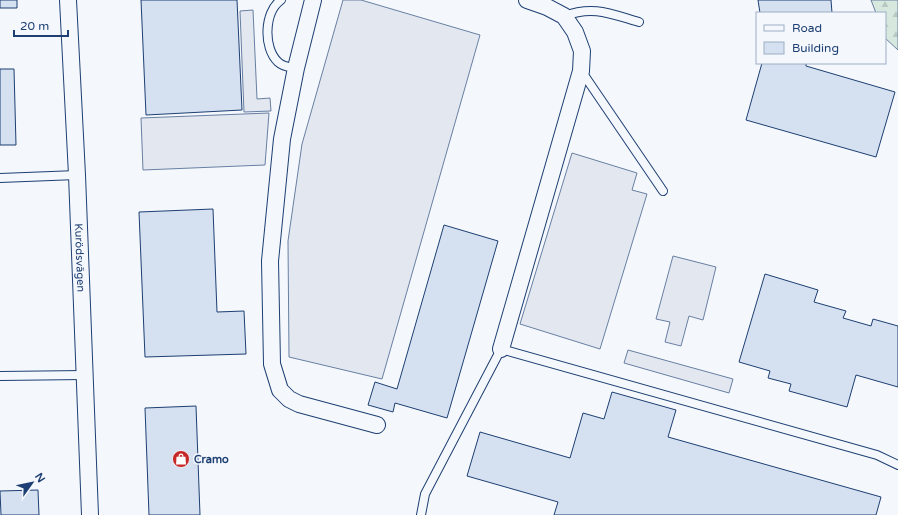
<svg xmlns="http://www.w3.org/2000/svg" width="898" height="515" font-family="'Varela Round',sans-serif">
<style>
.forest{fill:url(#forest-firs);stroke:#687fa3}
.parking{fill:#e3e8f0;stroke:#687fa3}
.building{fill:#d5e0f0;stroke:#1d3f73}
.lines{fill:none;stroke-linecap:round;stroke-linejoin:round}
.service-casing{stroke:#1d3f73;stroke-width:10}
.minor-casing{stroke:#1d3f73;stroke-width:18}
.service{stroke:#f4f7fb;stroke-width:8}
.minor{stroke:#f4f7fb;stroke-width:16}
.labels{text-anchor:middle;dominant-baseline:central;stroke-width:3;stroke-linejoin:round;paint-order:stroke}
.street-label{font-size:11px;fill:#1d3f73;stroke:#f4f7fb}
.poi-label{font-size:11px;font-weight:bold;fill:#1d3f73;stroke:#f4f7fb;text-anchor:start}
</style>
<defs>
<pattern id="forest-firs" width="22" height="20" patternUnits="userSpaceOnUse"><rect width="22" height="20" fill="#d7e8df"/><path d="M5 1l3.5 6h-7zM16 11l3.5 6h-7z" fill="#b8c8c3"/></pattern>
</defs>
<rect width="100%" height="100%" fill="#f4f7fb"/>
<!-- forest -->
<path class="forest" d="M 871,0 L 898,0 L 898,50 L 885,38 L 885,13 L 876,13 Z"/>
<!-- parking -->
<path class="parking" d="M 343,0 L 361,0 L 480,35 L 382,379 L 289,357 L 288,241 L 302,144 Z
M 253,10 L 257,99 L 270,98 L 271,111 L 244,112 L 240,11 Z
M 269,113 L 265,165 L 143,170 L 141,118 Z
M 572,153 L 637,173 L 632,190 L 647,194 L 600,349 L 520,324 Z
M 673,256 L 716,267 L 703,320 L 689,316 L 681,346 L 665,342 L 670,322 L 656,319 Z
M 628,350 L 733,379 L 729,393 L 624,363 Z"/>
<!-- building -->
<path class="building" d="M 0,0 L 17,0 L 17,8 L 0,8 Z
M 141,0 L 237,0 L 242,110 L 146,115 Z
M 758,0 L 831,0 L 832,13 L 760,13 Z
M 762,63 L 806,63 L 806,66 L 895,92 L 876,157 L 746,120 Z
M 0,69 L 14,69 L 16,145 L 0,145 Z
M 213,209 L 217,312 L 244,311 L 246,354 L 145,357 L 139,212 Z
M 444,225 L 498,241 L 447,418 L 395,403 L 393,412 L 368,405 L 375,382 L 397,389 Z
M 765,274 L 818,290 L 814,302 L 846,311 L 843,318 L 871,326 L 873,319 L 898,326 L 898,387 L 856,375 L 847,407 L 789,391 L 791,384 L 768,378 L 770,371 L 739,362 Z
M 612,392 L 676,410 L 668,437 L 881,497 L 876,515 L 554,515 L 558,502 L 467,476 L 480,432 L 570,458 L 583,413 L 604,419 Z
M 196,406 L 200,515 L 149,515 L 145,408 Z
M 38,490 L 39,515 L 1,515 L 0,491 Z"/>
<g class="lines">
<!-- service casing -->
<g class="service-casing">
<path id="service" d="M 281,0 C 264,12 263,48 278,62 C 283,67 290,67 296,68
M 564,16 C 594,5 611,14 639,22
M 582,72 L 663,191
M 0,178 L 77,175
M 0,376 L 84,375
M 421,515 L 425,494 L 501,349 L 877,455 L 898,465"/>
</g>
<!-- minor casing -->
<g class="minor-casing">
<g id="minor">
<path id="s1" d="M 68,0 L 77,175 L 90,515"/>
<path d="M 313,0 L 296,68 L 282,139 L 270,261 L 272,364 L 280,390 L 289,399 L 299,404 L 377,425"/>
<path d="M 501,349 L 581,71 L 582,51 L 575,32 L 564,16 L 547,7 L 527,0"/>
</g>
</g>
<!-- service -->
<use href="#service" class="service"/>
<!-- minor -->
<use href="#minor" class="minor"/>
</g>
<!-- icons -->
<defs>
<g id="shop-disc" transform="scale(0.9)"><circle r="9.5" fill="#c62828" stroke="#f4f7fb"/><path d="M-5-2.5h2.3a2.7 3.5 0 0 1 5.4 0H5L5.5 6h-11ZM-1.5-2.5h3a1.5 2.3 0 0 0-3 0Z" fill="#fff"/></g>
</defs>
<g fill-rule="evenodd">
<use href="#shop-disc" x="181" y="459"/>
</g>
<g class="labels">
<!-- street labels -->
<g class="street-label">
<text stroke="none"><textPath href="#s1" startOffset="258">Kurödsvägen</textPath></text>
</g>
<!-- poi labels -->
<g class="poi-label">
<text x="194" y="459">Cramo</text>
</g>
</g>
<!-- legend -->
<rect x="756" y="12" width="130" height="52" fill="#f4f7fb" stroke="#9eadc5"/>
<rect x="764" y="25" width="20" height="6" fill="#f4f7fb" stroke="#9eadc5"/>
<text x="792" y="32" font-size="12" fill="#1d3f73">Road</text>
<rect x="764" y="42" width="20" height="12" fill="#d5e0f0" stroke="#9eadc5"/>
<text x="792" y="52" font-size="12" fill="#1d3f73">Building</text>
<!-- north arrow -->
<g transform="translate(32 483) rotate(57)" stroke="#f4f7fb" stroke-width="3" paint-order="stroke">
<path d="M0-3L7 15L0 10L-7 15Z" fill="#1d3f73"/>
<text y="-6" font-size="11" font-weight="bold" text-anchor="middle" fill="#1d3f73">N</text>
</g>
<!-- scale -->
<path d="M14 30v6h54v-6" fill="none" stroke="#1d3f73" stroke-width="2"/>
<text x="20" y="30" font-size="12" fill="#1d3f73" stroke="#f4f7fb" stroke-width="3" paint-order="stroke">20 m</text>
</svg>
